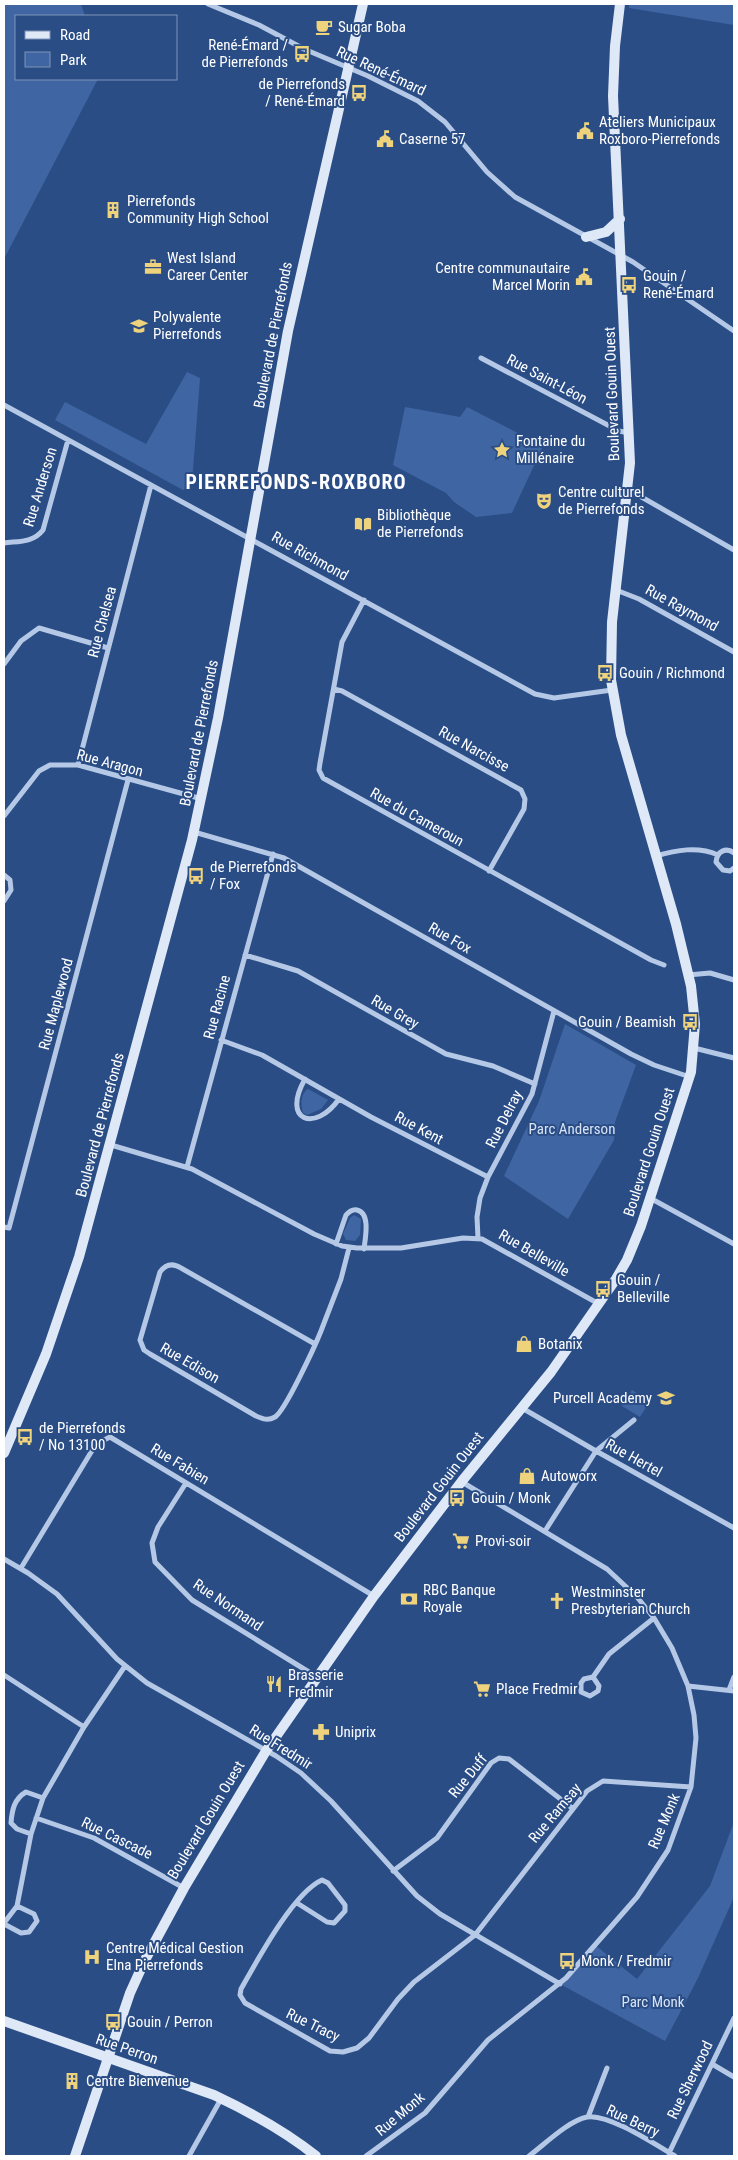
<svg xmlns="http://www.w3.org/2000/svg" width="738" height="2160" font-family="'Roboto Condensed',sans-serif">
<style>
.green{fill:#3f66a2}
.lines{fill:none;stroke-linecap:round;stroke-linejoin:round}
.street{stroke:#b5c9e7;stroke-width:5}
.secondary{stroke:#dee8f7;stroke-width:10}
.labels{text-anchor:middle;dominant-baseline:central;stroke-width:4;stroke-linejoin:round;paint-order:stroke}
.poi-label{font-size:15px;fill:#fff;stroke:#2a4d86;text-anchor:start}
.street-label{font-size:15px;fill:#fff;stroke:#2a4d86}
.park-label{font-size:15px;fill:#d8e4f6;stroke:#2a4d86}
.district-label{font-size:20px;font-weight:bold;letter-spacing:1px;fill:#fff;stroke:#2a4d86}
</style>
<rect width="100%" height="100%" fill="#2a4d86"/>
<!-- green -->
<path class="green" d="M 4,4 L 81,4 L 85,16 L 16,16 L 16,79 L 98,79 L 4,259 Z
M 629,4 L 734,4 L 734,25 L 629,8 Z
M 187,372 L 200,378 L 192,483 L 183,490 L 55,420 L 65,402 L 146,444 Z
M 405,407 L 460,417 L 467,407 L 543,446 L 512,513 L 476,517 L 454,502 L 446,493 L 393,465 Z
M 565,1024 L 636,1065 L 615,1122 L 614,1140 L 568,1219 L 504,1176 L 539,1101 Z
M 308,1089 L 328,1100 L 321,1109 L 307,1115 L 303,1113 C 301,1105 300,1094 308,1089 Z
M 354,1215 L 361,1219 L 360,1235 L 355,1241 L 346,1240 L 343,1234 L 350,1218 Z
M 632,1390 L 650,1401 L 640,1417 L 622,1406 Z
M 734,1822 L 734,1897 L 698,1978 L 665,2041 L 560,1984 L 595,1945 L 637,1979 L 710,1886 Z"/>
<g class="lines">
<!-- street -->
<path class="street" d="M 208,4 L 259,25 L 304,49 L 368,76 L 418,101 L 445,122 L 487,172 L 515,197 L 633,262 L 734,331
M 481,358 L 619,431 L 629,433
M 4,405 L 535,694 L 554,698 L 612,690
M 628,493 L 638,495 L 734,550
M 4,543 C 18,541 33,543 43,530 L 68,440
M 616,590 L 639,599 L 734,652
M 364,600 L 342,642 L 320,763 L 319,770 L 323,778 L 651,960 L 664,965
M 4,664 L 21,641 L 39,628 L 108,648
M 334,689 L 342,691 L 521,790 L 525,799 L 524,809 L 489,871
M 78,765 L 151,485
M 4,816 L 39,771 L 50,765 L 78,765 L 202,799
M 194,832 L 284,858 L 631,1054 L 654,1065 L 690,1077
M 734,853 C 726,847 717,851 716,862 L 723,870 L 730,871 L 734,868
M 656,856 C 676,850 698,846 718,855
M 4,875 L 10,880 L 11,890 L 4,901
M 245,955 L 298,971 L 446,1054 L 493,1066 L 535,1084
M 688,975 L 710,973 L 734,980
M 221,1040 L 262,1055 L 371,1117 L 488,1177
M 694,1048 L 734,1058
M 305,1079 C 281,1121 315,1133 339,1099
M 111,1145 L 192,1169 L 314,1234 L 342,1246 L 357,1248 L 401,1248 L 463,1238 L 482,1239 L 599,1304
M 187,1167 L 273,854
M 650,1198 L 734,1244
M 4,1227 L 9,1228 L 128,780
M 478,1238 L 477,1217 L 480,1198 L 488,1177 L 532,1094 L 554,1011
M 336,1244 L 346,1215 C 349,1212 352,1209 357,1210 C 371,1213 365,1239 364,1249
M 315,1344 L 181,1268 C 173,1263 166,1264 160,1272 L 140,1340 L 144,1350 L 150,1354 L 256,1416 C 263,1419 268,1421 275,1417 C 285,1411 315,1346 321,1331 L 341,1279 L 349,1248
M 522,1408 L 596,1451 L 734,1528
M 186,1483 L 158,1527 L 152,1543 L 155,1562 L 192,1600 L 317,1677
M 545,1531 L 596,1451 L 634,1420
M 4,1559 L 28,1573 L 57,1594 L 117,1659 L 147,1683 L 276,1756 L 301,1773 L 331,1801 L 417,1896 L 440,1914 L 560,1984
M 21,1568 L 96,1444 L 110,1437 L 374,1596
M 4,1675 L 84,1727
M 593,1677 L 609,1654 L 654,1618
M 593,1677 L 599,1686 L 598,1691 L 590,1696 L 581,1692 L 581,1683 L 584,1679 Z
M 688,1686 L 734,1691
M 729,1690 L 734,1677
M 36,1818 L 94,1838 L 184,1888
M 31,1834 L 17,1829 L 11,1823 C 12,1810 14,1799 26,1792 L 43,1798
M 393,1871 L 437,1838 L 491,1763 L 499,1758 L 509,1759 L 572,1808
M 297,1903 L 327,1922 L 334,1923 L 345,1911 L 345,1905 L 328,1883 L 322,1880 C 293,1893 257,1961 241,1989 L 240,1995 L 245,2003 L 330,2051 L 343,2052 L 357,2048 L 369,2038 L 398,1999 L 414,1982 L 475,1935 L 587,1791 L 603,1781 L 691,1787
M 4,1923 L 17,1906 L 31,1834 L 43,1798 L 84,1727 L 125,1666
M 4,1924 L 21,1933 L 29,1932 L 37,1921 L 34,1914 L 17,1906
M 712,2064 L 734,2077
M 588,2117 L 607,2068
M 669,2153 L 734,2018
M 189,2156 L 221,2099
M 366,2156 L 425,2113 L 488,2040 L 566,1978 L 637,1897 L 668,1850 L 691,1787 L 696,1738 L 694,1715 L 688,1686 L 672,1648 L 654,1618 L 637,1597 L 607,1569 L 462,1482
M 529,2156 C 545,2144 568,2121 587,2117 C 608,2113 656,2145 675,2156"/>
<!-- secondary -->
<path class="secondary" d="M 586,237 L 606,232 L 620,219
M 4,1453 L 46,1354 L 79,1257 L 192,840 L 218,718 L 288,331 L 363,4
M 4,2021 L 214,2095 C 250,2112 285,2131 316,2156
M 75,2156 L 130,1993 L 145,1960 L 184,1888 L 266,1751 L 374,1596 L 462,1481 L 551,1372 L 616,1279 L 627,1260 L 641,1226 L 691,1072 L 695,1024 L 691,986 L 676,924 L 621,735 L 611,680 L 612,622 L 630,463 L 613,96 L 615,46 L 620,4"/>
</g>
<!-- icons -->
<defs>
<g id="cafe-bare" transform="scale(1.35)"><path d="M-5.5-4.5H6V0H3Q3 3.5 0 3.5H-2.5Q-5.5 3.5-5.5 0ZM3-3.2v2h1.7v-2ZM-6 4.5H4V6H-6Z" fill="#eed37c" stroke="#2a4d86" stroke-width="2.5" paint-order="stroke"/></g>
<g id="bus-bare" transform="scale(1.35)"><path d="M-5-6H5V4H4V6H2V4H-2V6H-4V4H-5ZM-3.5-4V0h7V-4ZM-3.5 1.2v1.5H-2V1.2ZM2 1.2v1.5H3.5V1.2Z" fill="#eed37c" stroke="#2a4d86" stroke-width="2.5" paint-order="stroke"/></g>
<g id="civic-bare" transform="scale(1.35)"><path d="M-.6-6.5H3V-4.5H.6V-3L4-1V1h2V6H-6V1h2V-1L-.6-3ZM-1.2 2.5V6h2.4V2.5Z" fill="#eed37c" stroke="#2a4d86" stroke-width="2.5" paint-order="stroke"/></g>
<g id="building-bare" transform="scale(1.35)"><path d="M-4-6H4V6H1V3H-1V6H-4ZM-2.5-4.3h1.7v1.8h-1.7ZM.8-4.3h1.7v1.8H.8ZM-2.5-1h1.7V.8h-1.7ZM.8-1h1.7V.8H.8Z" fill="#eed37c" stroke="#2a4d86" stroke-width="2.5" paint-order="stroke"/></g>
<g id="office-bare" transform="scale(1.35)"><path d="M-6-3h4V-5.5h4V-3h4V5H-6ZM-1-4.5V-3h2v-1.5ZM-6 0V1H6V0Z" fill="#eed37c" stroke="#2a4d86" stroke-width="2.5" paint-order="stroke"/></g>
<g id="school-bare" transform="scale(1.35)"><path d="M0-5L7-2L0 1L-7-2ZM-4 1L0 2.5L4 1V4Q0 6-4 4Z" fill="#eed37c" stroke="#2a4d86" stroke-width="2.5" paint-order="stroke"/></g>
<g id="sight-bare" transform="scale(1.35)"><path d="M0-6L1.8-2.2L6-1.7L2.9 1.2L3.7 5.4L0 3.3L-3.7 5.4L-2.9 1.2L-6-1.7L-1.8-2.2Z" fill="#eed37c" stroke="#2a4d86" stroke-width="2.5" paint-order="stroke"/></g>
<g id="theatre-bare" transform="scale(1.35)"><path d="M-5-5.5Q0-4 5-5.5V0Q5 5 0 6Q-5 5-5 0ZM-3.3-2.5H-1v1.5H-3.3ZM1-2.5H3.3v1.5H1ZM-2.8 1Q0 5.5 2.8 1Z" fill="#eed37c" stroke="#2a4d86" stroke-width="2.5" paint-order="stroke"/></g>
<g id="library-bare" transform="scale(1.35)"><path d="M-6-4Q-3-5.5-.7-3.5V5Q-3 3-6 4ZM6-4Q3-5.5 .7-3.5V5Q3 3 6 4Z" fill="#eed37c" stroke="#2a4d86" stroke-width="2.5" paint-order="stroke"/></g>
<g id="shop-bare" transform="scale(1.35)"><path d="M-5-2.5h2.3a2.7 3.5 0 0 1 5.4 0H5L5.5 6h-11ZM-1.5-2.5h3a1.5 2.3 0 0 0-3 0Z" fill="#eed37c" stroke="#2a4d86" stroke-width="2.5" paint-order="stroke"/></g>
<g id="supermarket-bare" transform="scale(1.35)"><path d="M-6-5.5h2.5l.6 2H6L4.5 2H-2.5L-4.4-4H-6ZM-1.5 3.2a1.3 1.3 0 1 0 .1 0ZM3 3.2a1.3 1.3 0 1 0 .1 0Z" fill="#eed37c" stroke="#2a4d86" stroke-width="2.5" paint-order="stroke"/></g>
<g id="bank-bare" transform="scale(1.35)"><path d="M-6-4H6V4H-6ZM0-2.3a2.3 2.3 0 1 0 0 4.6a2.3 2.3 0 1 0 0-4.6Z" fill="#eed37c" stroke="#2a4d86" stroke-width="2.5" paint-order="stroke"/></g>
<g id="church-bare" transform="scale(1.35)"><path d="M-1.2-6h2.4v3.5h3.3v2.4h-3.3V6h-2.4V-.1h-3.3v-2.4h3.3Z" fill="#eed37c" stroke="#2a4d86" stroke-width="2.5" paint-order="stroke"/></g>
<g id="restaurant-bare" transform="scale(1.35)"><path d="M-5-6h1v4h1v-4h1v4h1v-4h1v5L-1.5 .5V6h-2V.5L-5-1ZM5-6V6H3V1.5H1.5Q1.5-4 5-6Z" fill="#eed37c" stroke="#2a4d86" stroke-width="2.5" paint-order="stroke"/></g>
<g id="pharmacy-bare" transform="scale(1.35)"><path d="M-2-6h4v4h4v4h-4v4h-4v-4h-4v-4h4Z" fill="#eed37c" stroke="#2a4d86" stroke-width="2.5" paint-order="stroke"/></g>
<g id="hospital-bare" transform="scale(1.35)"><path d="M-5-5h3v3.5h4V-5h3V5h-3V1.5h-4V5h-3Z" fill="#eed37c" stroke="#2a4d86" stroke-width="2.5" paint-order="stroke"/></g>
</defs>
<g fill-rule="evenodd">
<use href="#cafe-bare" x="324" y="27"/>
<use href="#bus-bare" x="302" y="54"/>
<use href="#bus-bare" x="359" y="93"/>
<use href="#civic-bare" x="585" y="131"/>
<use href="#civic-bare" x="385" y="139"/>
<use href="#building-bare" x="113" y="210"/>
<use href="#office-bare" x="153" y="267"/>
<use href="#civic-bare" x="584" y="277"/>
<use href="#bus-bare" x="629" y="285"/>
<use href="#school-bare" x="139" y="326"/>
<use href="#sight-bare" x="502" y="450"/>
<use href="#theatre-bare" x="544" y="501"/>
<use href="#library-bare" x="363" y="524"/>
<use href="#bus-bare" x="605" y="673"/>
<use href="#bus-bare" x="196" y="876"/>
<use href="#bus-bare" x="690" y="1022"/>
<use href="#bus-bare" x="603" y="1289"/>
<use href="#shop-bare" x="524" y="1344"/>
<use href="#school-bare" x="666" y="1398"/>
<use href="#bus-bare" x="25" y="1437"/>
<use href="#shop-bare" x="527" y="1476"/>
<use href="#bus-bare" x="457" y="1498"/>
<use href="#supermarket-bare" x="461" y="1541"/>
<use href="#bank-bare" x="409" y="1599"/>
<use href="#church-bare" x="557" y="1601"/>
<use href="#restaurant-bare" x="274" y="1684"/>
<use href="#supermarket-bare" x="482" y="1689"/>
<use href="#pharmacy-bare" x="321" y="1732"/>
<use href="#hospital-bare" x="92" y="1957"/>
<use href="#bus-bare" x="567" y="1961"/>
<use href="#bus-bare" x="113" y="2022"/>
<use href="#building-bare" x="72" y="2081"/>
</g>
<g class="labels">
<!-- poi labels -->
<g class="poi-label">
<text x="338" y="27">Sugar Boba</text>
<text x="288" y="45" text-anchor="end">René-Émard /<tspan x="288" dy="17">de Pierrefonds</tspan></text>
<text x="345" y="84" text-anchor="end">de Pierrefonds<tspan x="345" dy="17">/ René-Émard</tspan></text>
<text x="599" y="122">Ateliers Municipaux<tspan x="599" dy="17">Roxboro-Pierrefonds</tspan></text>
<text x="399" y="139">Caserne 57</text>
<text x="127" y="201">Pierrefonds<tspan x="127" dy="17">Community High School</tspan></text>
<text x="167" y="258">West Island<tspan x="167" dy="17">Career Center</tspan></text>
<text x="570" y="268" text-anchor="end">Centre communautaire<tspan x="570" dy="17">Marcel Morin</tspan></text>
<text x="643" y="276">Gouin /<tspan x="643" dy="17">René-Émard</tspan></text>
<text x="153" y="317">Polyvalente<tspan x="153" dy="17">Pierrefonds</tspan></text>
<text x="516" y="441">Fontaine du<tspan x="516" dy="17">Millénaire</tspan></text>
<text x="558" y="492">Centre culturel<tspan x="558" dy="17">de Pierrefonds</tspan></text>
<text x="377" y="515">Bibliothèque<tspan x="377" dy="17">de Pierrefonds</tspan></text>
<text x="619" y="673">Gouin / Richmond</text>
<text x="210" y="867">de Pierrefonds<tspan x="210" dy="17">/ Fox</tspan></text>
<text x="676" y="1022" text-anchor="end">Gouin / Beamish</text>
<text x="617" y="1280">Gouin /<tspan x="617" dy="17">Belleville</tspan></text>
<text x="538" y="1344">Botanix</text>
<text x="652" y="1398" text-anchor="end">Purcell Academy</text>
<text x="39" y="1428">de Pierrefonds<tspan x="39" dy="17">/ No 13100</tspan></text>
<text x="541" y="1476">Autoworx</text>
<text x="471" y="1498">Gouin / Monk</text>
<text x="475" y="1541">Provi-soir</text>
<text x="423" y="1590">RBC Banque<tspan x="423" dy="17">Royale</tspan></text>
<text x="571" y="1592">Westminster<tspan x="571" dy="17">Presbyterian Church</tspan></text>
<text x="288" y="1675">Brasserie<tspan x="288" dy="17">Fredmir</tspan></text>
<text x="496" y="1689">Place Fredmir</text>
<text x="335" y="1732">Uniprix</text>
<text x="106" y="1948">Centre Médical Gestion<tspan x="106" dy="17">Elna Pierrefonds</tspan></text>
<text x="581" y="1961">Monk / Fredmir</text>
<text x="127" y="2022">Gouin / Perron</text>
<text x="86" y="2081">Centre Bienvenue</text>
</g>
<!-- street labels -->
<g class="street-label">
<text transform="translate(381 71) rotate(25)">Rue René-Émard</text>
<text transform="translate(273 335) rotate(-79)">Boulevard de Pierrefonds</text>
<text transform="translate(547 379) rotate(28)">Rue Saint-Léon</text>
<text transform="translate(612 394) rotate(-92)">Boulevard Gouin Ouest</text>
<text transform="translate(40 487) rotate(-73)">Rue Anderson</text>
<text transform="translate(310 556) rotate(29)">Rue Richmond</text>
<text transform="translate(682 608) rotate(29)">Rue Raymond</text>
<text transform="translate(102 622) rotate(-75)">Rue Chelsea</text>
<text transform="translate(199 733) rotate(-79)">Boulevard de Pierrefonds</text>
<text transform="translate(474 749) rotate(29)">Rue Narcisse</text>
<text transform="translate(110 763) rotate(15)">Rue Aragon</text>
<text transform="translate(417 817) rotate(29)">Rue du Cameroun</text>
<text transform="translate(450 938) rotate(30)">Rue Fox</text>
<text transform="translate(56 1004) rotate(-75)">Rue Maplewood</text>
<text transform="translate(217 1007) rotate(-75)">Rue Racine</text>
<text transform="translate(395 1012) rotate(30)">Rue Grey</text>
<text transform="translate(504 1119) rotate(-63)">Rue Delray</text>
<text transform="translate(100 1125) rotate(-75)">Boulevard de Pierrefonds</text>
<text transform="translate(419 1128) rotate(28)">Rue Kent</text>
<text transform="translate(649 1152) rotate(-72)">Boulevard Gouin Ouest</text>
<text transform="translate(534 1253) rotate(30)">Rue Belleville</text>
<text transform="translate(190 1363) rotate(30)">Rue Edison</text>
<text transform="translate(634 1458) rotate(29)">Rue Hertel</text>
<text transform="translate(180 1464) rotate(31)">Rue Fabien</text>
<text transform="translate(439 1487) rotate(-52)">Boulevard Gouin Ouest</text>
<text transform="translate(228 1605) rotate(34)">Rue Normand</text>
<text transform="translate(281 1747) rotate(32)">Rue Fredmir</text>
<text transform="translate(468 1776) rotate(-51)">Rue Duff</text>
<text transform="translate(555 1813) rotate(-50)">Rue Ramsay</text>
<text transform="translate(206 1820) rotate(-59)">Boulevard Gouin Ouest</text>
<text transform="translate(664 1821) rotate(-67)">Rue Monk</text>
<text transform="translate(117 1838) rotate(26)">Rue Cascade</text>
<text transform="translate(313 2025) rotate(26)">Rue Tracy</text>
<text transform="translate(127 2049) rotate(19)">Rue Perron</text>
<text transform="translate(690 2080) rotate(-64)">Rue Sherwood</text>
<text transform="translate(400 2114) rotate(-40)">Rue Monk</text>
<text transform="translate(633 2121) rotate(25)">Rue Berry</text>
</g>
<!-- park labels -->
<g class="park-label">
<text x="572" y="1129">Parc Anderson</text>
<text x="653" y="2002">Parc Monk</text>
</g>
<!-- district labels -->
<g class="district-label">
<text x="296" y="482">PIERREFONDS-ROXBORO</text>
</g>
</g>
<!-- border -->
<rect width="738" height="2160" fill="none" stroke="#ffffff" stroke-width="10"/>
<!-- legend -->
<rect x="15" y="15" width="162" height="65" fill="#2a4d86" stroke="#7f94b6"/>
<rect x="25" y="31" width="25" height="8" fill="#dee8f7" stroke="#7f94b6"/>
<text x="60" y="40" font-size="15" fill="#ffffff">Road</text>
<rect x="25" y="52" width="25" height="15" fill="#3f66a2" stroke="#7f94b6"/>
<text x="60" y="65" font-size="15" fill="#ffffff">Park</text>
</svg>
